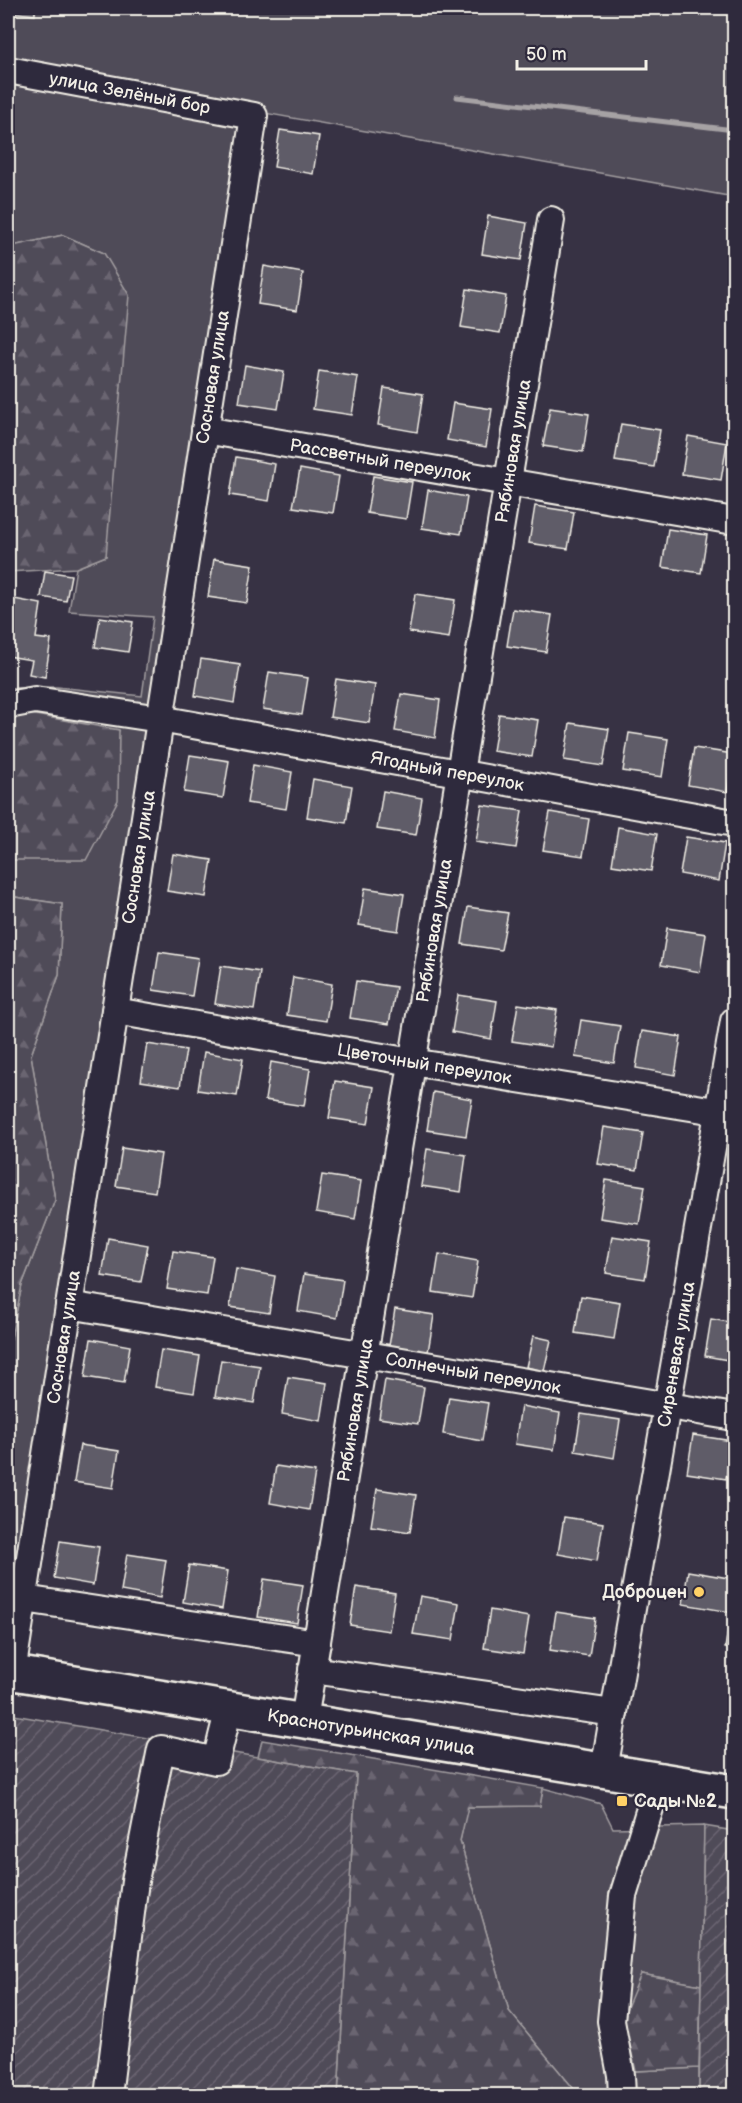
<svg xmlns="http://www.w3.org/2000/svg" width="742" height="2103" font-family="'Balsamiq Sans',sans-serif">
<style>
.grass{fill:#504b59;stroke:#a29ea0;stroke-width:1.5}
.forest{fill:url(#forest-firs);stroke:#a29ea0;stroke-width:1.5}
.garden{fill:url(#garden-furrows);stroke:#a29ea0;stroke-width:1.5}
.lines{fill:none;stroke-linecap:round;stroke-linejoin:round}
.stream{stroke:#a6a2a4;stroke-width:5}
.building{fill:#5f5c67;stroke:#f4f1e8;stroke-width:1.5}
.minor-casing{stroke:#f4f1e8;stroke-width:30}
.major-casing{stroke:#f4f1e8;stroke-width:38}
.minor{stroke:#2f2a3d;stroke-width:26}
.major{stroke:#2f2a3d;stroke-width:33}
.poi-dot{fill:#ffd166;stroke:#2f2a3d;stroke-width:2}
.labels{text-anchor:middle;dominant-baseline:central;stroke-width:4.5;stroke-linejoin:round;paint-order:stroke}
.street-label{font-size:18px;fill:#f4f1e8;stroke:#2f2a3d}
.poi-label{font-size:18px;font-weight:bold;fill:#f4f1e8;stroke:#2f2a3d;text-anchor:end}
</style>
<defs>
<pattern id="forest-firs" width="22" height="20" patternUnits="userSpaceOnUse" patternTransform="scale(1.5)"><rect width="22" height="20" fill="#504b59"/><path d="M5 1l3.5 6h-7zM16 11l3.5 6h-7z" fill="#6a6571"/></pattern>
<pattern id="garden-furrows" width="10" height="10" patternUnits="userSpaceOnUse" patternTransform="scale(1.5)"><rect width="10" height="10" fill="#504b59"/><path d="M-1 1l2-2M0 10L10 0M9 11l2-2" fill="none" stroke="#6a6571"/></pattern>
</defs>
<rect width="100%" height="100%" fill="#373244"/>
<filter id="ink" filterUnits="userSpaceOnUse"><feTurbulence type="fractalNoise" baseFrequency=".0167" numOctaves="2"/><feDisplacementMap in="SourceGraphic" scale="12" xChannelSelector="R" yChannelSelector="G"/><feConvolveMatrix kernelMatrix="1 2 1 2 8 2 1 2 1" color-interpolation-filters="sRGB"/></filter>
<g filter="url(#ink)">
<!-- grass -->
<path class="grass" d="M 8,8 L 734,8 L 734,197 L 265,113 L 11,1599 L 8,1599 L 8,1352 L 22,1285 L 55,1200 L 31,1055 L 59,975 L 62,904 L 8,896 L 8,854 L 10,860 L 119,731 L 30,714 L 8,717 L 8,688 L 57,687 L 142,696 L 153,617 L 69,611 L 76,568 L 106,556 L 104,253 L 63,235 L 8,247 Z
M 543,1788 L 601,1804 L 613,1828 L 704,1826 L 701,1985 L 641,1974 L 636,2071 L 699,2068 L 699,2095 L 576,2095 L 574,2089 L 509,2011 L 460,1841 L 467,1807 L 540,1806 Z"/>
<!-- forest -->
<path class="forest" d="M 63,235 L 104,253 L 129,295 L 106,556 L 76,568 L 8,572 L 8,247 Z
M 30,714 L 119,730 L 118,800 L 86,860 L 9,860 L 8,854 L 8,717 Z
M 8,896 L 62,904 L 59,975 L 31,1055 L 55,1200 L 22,1285 L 8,1352 Z
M 262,1740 L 543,1788 L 540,1806 L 468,1807 L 460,1841 L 509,2011 L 574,2089 L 576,2095 L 338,2095 L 356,1774 L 258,1757 Z
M 641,1974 L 701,1985 L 699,2068 L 636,2071 L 623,2017 Z"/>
<!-- garden -->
<path class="garden" d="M 8,1714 L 356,1774 L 338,2095 L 8,2095 Z
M 704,1826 L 734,1831 L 734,2095 L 699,2095 Z"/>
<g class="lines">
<!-- stream -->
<path class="stream" d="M 457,97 L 734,130"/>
</g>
<!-- building -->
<path class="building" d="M 8,8 L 35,8 L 35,15 L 8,12 Z
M 280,130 L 319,136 L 313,174 L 274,167 Z
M 488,216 L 527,223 L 521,260 L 482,254 Z
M 264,266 L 303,273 L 297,310 L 258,304 Z
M 467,289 L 506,296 L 500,333 L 461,327 Z
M 245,365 L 284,372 L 278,409 L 239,403 Z
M 319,371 L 358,377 L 352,415 L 313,409 Z
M 384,388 L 423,394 L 417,432 L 378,425 Z
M 453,403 L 492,409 L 486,447 L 447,440 Z
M 550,408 L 589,414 L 583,452 L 543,446 Z
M 621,424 L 660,430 L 654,467 L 615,461 Z
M 688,436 L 727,443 L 721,480 L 682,474 Z
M 236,457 L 275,464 L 269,501 L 230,495 Z
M 300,469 L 339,476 L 333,513 L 293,507 Z
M 373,476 L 412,482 L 406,519 L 367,513 Z
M 428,490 L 467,497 L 461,534 L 422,528 Z
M 535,506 L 574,512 L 568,549 L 529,543 Z
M 668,529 L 707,535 L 701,573 L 662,567 Z
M 214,559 L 253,565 L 247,603 L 208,597 Z
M 45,571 L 71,575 L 66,601 L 41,597 Z
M 415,594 L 455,600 L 449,638 L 409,632 Z
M 9,598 L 41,604 L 36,638 L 51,640 L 45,677 L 29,674 L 32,660 L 8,656 Z
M 513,609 L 552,615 L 546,652 L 507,646 Z
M 100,617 L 133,622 L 128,652 L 95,647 Z
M 201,659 L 240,665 L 234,703 L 195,696 Z
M 269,672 L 308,678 L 302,715 L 263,709 Z
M 336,679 L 375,685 L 369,723 L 330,717 Z
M 401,694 L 440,700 L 435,738 L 395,731 Z
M 499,714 L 538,720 L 532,757 L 493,751 Z
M 570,723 L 609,729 L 603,766 L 564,760 Z
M 629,733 L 668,739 L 662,777 L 623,771 Z
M 694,748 L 733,754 L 727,792 L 688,785 Z
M 190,755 L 229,761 L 223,798 L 184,792 Z
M 253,765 L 292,772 L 286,809 L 247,803 Z
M 313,779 L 352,786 L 346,823 L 307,817 Z
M 383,791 L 422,798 L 416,835 L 377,829 Z
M 482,805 L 522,811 L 516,848 L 476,842 Z
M 550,812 L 589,819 L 583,856 L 543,850 Z
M 618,827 L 657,834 L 651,871 L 612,865 Z
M 686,837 L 725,843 L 719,881 L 680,874 Z
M 173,854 L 212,860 L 206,897 L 167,891 Z
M 365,888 L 404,894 L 398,931 L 359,925 Z
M 468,907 L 508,913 L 501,950 L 462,944 Z
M 667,928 L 706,934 L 700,972 L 661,965 Z
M 159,952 L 198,958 L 192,996 L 153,990 Z
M 221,966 L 260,972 L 254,1010 L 215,1004 Z
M 293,977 L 332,984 L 326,1021 L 287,1015 Z
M 356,981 L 396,987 L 389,1024 L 350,1018 Z
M 458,995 L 497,1001 L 491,1039 L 452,1032 Z
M 518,1004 L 557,1010 L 551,1047 L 512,1041 Z
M 581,1020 L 620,1026 L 614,1063 L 575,1057 Z
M 642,1031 L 681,1037 L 675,1075 L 636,1068 Z
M 147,1044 L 186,1050 L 180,1087 L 141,1081 Z
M 204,1052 L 243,1059 L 237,1096 L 198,1090 Z
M 271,1062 L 310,1069 L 304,1106 L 265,1100 Z
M 335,1081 L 374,1087 L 368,1124 L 329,1118 Z
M 433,1092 L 472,1099 L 466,1136 L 427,1130 Z
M 604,1127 L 643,1133 L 637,1170 L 598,1164 Z
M 122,1148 L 161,1154 L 155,1192 L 116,1186 Z
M 427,1149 L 466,1155 L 461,1192 L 421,1186 Z
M 322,1175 L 361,1181 L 355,1219 L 316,1212 Z
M 606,1180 L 645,1186 L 639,1224 L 600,1218 Z
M 612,1236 L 651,1242 L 645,1279 L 606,1273 Z
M 108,1238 L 148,1245 L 141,1282 L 102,1276 Z
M 173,1251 L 213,1257 L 207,1295 L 167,1289 Z
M 439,1254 L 478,1261 L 472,1298 L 433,1292 Z
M 236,1269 L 275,1276 L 269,1313 L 230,1307 Z
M 304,1274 L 343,1280 L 337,1318 L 298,1311 Z
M 581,1296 L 620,1302 L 614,1339 L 575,1333 Z
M 395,1309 L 434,1315 L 428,1352 L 389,1346 Z
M 711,1319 L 734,1323 L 734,1361 L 705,1356 Z
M 533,1336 L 551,1340 L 544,1371 L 526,1367 Z
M 91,1339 L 130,1346 L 124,1383 L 85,1377 Z
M 161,1350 L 200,1356 L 194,1393 L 155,1387 Z
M 221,1360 L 260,1366 L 254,1403 L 215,1397 Z
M 288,1377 L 327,1383 L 321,1421 L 282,1414 Z
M 385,1380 L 424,1387 L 418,1424 L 379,1418 Z
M 449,1397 L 488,1403 L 482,1441 L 443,1434 Z
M 521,1406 L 560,1413 L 554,1450 L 515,1444 Z
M 581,1414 L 620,1420 L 614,1458 L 575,1451 Z
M 693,1435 L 732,1441 L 726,1479 L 687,1473 Z
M 80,1445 L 119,1451 L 113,1488 L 74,1482 Z
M 276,1466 L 315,1472 L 309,1510 L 270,1503 Z
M 377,1489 L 416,1495 L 410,1532 L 371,1526 Z
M 564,1517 L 603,1523 L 597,1561 L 558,1554 Z
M 60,1541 L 99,1547 L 93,1585 L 54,1578 Z
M 127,1554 L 166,1560 L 160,1598 L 121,1591 Z
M 189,1565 L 228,1571 L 222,1609 L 183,1602 Z
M 688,1571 L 734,1579 L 734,1650 L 725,1648 L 731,1612 L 683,1604 Z
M 264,1579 L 303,1585 L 297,1623 L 258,1617 Z
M 356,1587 L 395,1593 L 389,1631 L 350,1625 Z
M 420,1596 L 459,1603 L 453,1640 L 413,1634 Z
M 490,1610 L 529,1617 L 523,1654 L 484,1648 Z
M 556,1612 L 595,1618 L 589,1656 L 550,1650 Z"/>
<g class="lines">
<!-- minor casing -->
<g class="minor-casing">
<g id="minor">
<path id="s1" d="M 8,70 L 254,116 L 12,1673"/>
<path id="s2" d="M 205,430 L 734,521"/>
<path id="s3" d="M 8,705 L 35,700 L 160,719 L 734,823"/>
<path id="s4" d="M 115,1011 L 412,1062 L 734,1114"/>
<path id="s5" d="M 69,1305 L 734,1417"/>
<path d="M 24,1599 L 317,1643"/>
<path d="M 312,1670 L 614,1713"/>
<path id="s6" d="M 304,1720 L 551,220"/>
<path id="s7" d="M 604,1770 L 734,1021"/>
<path d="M 108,2096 L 135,1881 L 161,1749 L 216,1761 L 229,1708"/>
<path d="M 622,2096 L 621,2075 L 611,2021 L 623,1896 L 659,1779"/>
</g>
</g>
<!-- major casing -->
<g class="major-casing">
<g id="major">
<path id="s8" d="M 8,1672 L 734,1792"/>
</g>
</g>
<!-- minor -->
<use href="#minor" class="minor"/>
<!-- major -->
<use href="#major" class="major"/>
</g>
</g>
<!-- markers -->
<g class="poi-dot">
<circle cx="699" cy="1592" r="6"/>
<rect x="616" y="1795" width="12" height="12" rx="3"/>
</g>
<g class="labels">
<!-- street labels -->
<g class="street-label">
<text stroke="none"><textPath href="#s1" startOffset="124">улица Зелёный бор</textPath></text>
<text transform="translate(213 377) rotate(-81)">Сосновая улица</text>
<text stroke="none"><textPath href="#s6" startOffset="1286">Рябиновая улица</textPath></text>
<text stroke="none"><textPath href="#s2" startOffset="178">Рассветный переулок</textPath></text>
<text stroke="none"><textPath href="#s3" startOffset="446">Ягодный переулок</textPath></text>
<text transform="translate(139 857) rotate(-81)">Сосновая улица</text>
<text stroke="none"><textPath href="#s6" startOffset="800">Рябиновая улица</textPath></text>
<text stroke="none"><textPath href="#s4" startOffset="314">Цветочный переулок</textPath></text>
<text transform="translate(64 1337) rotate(-81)">Сосновая улица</text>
<text stroke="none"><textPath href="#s7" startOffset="422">Сиреневая улица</textPath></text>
<text stroke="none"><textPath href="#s5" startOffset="410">Солнечный переулок</textPath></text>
<text stroke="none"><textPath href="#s6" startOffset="314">Рябиновая улица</textPath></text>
<text stroke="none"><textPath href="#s8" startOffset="368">Краснотурьинская улица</textPath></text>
</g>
<!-- poi labels -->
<g class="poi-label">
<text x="687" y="1592">Доброцен</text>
<text x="634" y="1801" text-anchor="start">Сады №2</text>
</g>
</g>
<!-- margin -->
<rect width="742" height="2103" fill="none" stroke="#2f2a3d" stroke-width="30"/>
<rect x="15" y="15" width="712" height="2073" fill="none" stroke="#f4f1e8" stroke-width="2" filter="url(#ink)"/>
<!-- scale -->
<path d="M517 60v9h129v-9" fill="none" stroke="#f4f1e8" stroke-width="3"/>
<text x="526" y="60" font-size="18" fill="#f4f1e8" stroke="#2f2a3d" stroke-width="4.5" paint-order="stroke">50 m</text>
</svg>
